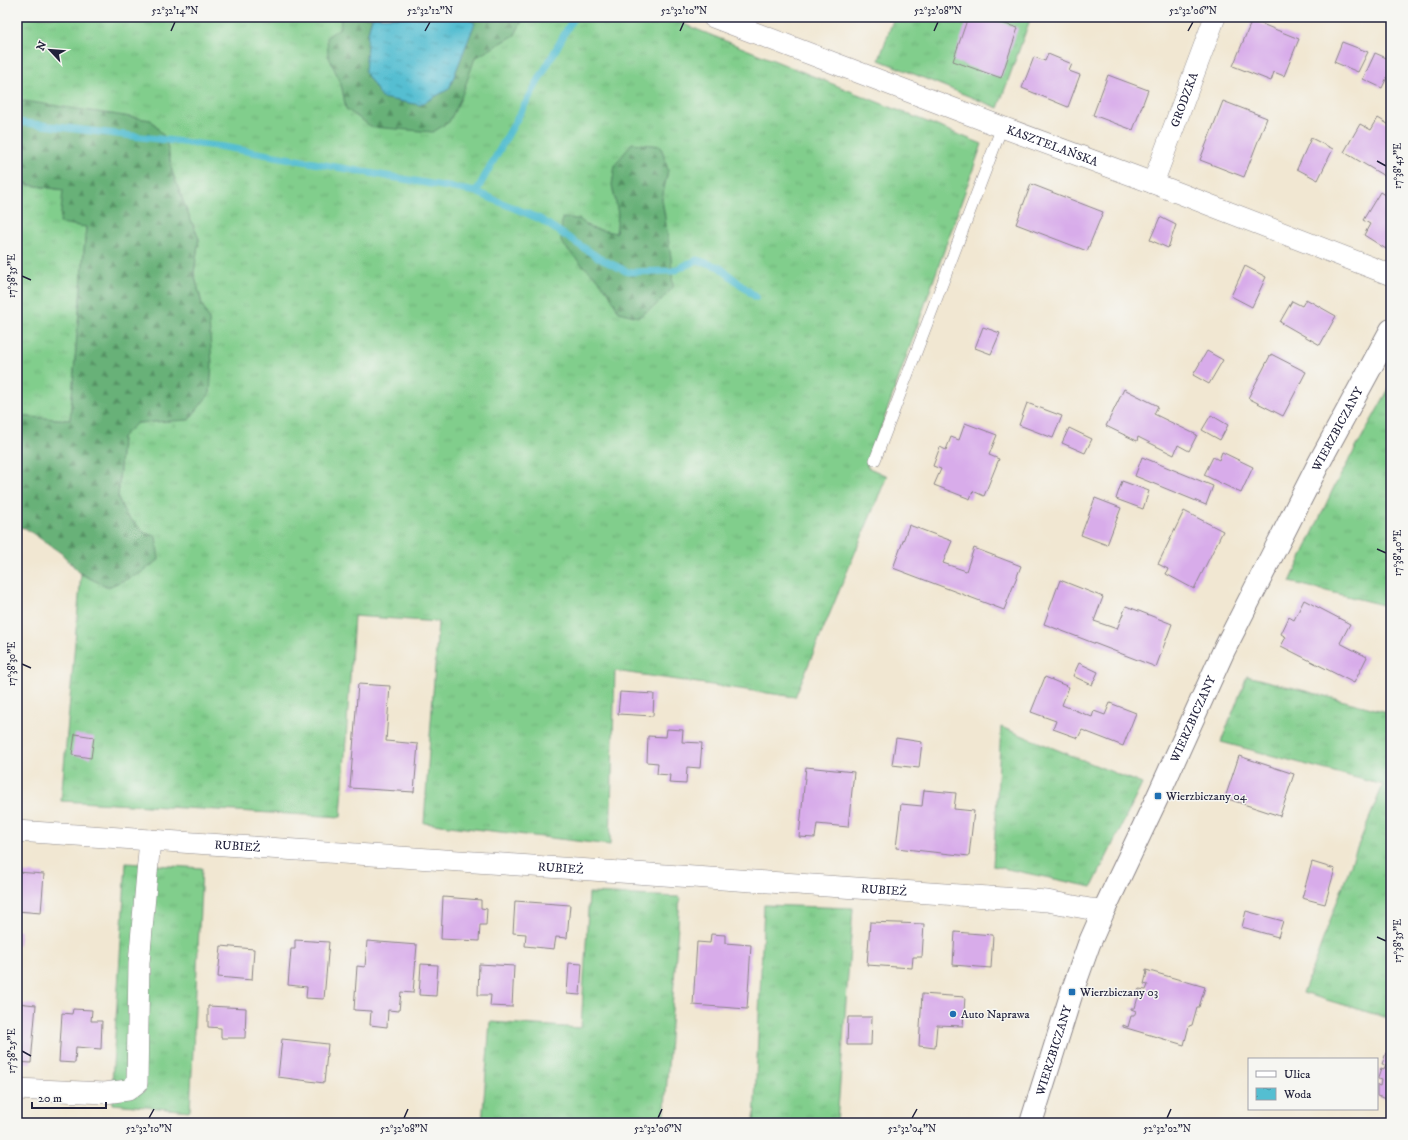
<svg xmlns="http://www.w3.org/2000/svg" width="1408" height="1140" font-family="'IM FELL DW Pica',serif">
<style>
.grass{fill:url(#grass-tufts);stroke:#527864}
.forest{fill:url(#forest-firs);stroke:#456a5a}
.water{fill:url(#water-ripples);stroke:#3b7086}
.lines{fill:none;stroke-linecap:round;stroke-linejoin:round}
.stream{stroke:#54bed1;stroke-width:7}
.building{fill:#d8acea}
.service-casing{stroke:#8a8486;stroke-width:12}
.minor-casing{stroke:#8a8486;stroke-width:22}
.tertiary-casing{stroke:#8a8486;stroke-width:24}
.service{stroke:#fff;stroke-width:11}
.minor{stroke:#fff;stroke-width:21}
.tertiary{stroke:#fff;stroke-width:22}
.ticks{fill:none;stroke:#22223b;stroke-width:1.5}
.poi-dot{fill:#1f6fb2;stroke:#f6f6f2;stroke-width:1.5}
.labels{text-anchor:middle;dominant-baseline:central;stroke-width:3;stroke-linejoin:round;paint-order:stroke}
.street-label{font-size:12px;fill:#22223b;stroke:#f6f6f2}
.poi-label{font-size:12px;fill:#22223b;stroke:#f6f6f2;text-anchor:start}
.neatline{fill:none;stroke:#22223b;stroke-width:1.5}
.ticks-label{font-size:10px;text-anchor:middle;fill:#22223b}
</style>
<defs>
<pattern id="grass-tufts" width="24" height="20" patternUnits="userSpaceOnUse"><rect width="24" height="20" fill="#81ce8c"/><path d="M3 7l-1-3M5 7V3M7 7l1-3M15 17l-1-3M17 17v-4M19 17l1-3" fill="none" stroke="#6fb17a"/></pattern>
<pattern id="forest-firs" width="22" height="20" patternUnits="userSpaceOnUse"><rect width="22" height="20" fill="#68b178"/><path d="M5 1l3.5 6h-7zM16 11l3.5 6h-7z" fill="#559064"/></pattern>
<pattern id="water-ripples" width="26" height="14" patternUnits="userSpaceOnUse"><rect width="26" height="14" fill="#54bed1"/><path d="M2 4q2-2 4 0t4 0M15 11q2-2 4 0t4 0" fill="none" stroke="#459aab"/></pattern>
</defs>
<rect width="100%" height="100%" fill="#f6f6f2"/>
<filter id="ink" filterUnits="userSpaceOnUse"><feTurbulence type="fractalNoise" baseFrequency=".025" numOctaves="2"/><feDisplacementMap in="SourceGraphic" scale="8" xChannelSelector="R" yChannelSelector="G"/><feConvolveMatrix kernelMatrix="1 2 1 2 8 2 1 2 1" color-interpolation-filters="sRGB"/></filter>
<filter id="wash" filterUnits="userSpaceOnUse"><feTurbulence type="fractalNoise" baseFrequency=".012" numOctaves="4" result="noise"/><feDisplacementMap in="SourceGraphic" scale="16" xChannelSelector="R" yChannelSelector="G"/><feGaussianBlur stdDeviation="0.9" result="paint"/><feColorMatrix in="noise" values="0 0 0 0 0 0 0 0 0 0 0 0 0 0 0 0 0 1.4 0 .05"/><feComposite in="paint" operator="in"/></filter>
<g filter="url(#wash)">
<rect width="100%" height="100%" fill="#f1e7d2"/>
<!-- grass -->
<path class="grass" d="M 17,17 L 666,17 L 982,144 L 867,467 L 887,476 L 795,697 L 615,671 L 610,845 L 424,823 L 438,622 L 354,616 L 341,817 L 61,801 L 81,574 L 108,587 L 145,533 L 126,515 L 118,498 L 122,437 L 136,423 L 167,421 L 209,320 L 202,304 L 194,273 L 199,239 L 186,209 L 172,171 L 166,139 L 17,100 Z
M 894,17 L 1031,17 L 998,108 L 879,60 Z
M 17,183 L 63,190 L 86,227 L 70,420 L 17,416 Z
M 1391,385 L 1391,607 L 1290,582 L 1333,489 Z
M 1247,676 L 1391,713 L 1391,1019 L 1303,993 L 1357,848 L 1383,785 L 1221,742 Z
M 1001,727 L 1142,784 L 1092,887 L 993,866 Z
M 126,863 L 202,868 L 190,1111 L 113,1104 L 112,1081 Z
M 589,893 L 680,897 L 664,1123 L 482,1123 L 490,1022 L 581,1028 Z
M 764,905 L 853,908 L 837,1123 L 754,1123 Z"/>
<!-- forest -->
<path class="forest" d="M 340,17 L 372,17 L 368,33 L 449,89 L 474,24 L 465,17 L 524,17 L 515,35 L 475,58 L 461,98 L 449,122 L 433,132 L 372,127 L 346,109 L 341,84 L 328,55 L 327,37 L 341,27 Z
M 17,100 L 151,120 L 166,139 L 172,171 L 186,209 L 199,239 L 194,273 L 202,304 L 209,320 L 212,363 L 210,393 L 189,420 L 137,423 L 122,437 L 118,498 L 126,515 L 145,533 L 156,536 L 159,560 L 141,573 L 108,587 L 81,574 L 61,553 L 25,528 L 17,527 L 17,416 L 70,420 L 86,227 L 60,223 L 63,190 L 17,183 Z
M 632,143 L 661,146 L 668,170 L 662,199 L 671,257 L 673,288 L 655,306 L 638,317 L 619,312 L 609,293 L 597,278 L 580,263 L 561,242 L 562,218 L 579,219 L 591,228 L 616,233 L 618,214 L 612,185 L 615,165 Z"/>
<!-- water -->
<path class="water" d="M 372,17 L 465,17 L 475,23 L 449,89 L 420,105 L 382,98 L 365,72 L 368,33 Z"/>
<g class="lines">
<!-- stream -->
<path class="stream" d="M 17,122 L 224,147 L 476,192 L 540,219 L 599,258 L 628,272 L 673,271 L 697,260 L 719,267 L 756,297
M 476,192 L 574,17"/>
</g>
<g id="blocks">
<!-- building -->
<path class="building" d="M 968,17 L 984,17 L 1018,28 L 1001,78 L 953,61 Z
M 1252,20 L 1299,39 L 1284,76 L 1274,72 L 1271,81 L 1233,66 Z
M 1342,42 L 1368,52 L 1358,72 L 1334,62 Z
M 1375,53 L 1391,60 L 1391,69 L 1382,88 L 1363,79 Z
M 1048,54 L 1072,64 L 1069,71 L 1080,75 L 1068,107 L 1022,88 L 1034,57 L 1045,61 Z
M 1108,75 L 1148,90 L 1133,130 L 1093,115 Z
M 1223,101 L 1267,118 L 1244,177 L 1200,160 Z
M 1378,118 L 1391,126 L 1391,169 L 1386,177 L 1344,152 L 1360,124 L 1371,130 Z
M 1311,138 L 1333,149 L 1318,180 L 1297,169 Z
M 1031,184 L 1103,212 L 1087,251 L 1016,224 Z
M 1380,192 L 1391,199 L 1391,241 L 1386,249 L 1364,235 L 1370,224 L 1363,220 Z
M 1160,217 L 1176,225 L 1168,248 L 1150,240 Z
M 1245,266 L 1266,277 L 1252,307 L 1231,296 Z
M 1306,299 L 1336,316 L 1320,345 L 1280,322 L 1292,301 L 1302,306 Z
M 983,327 L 1000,333 L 991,354 L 975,348 Z
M 1207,351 L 1223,360 L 1209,384 L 1193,375 Z
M 1271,354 L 1306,372 L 1283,416 L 1248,398 Z
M 1124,389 L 1158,406 L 1154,414 L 1197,435 L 1189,451 L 1178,445 L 1174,455 L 1138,437 L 1137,441 L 1106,426 Z
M 1027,403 L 1062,416 L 1053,438 L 1019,425 Z
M 1211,415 L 1228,425 L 1220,440 L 1202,430 Z
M 965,423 L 997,435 L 989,455 L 999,459 L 984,496 L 973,491 L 970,499 L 934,485 L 941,469 L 933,466 L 940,447 L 946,450 L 951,437 L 959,440 Z
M 1069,428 L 1092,439 L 1085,453 L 1062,443 Z
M 1222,452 L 1253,467 L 1241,493 L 1204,475 L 1213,457 L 1219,460 Z
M 1142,457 L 1213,486 L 1206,505 L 1135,476 Z
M 1122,481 L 1149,491 L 1143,509 L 1116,499 Z
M 1095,498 L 1121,508 L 1107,545 L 1081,535 Z
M 1184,511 L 1223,531 L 1194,589 L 1166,574 L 1168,569 L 1158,564 Z
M 909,525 L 952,541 L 943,563 L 966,571 L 974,548 L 1021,566 L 1004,610 L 893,568 Z
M 1060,580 L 1103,597 L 1094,621 L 1117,629 L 1126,606 L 1172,624 L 1156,667 L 1044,624 Z
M 1304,600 L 1350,624 L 1340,643 L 1367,657 L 1354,683 L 1281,646 L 1286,637 L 1281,634 L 1289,617 L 1294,620 Z
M 1079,663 L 1098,672 L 1092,685 L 1073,676 Z
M 1045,677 L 1069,687 L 1062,705 L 1092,717 L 1094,711 L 1105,715 L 1110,703 L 1136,713 L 1123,746 L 1082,730 L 1078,738 L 1053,729 L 1056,721 L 1031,712 Z
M 358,684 L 390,686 L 386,741 L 418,744 L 414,792 L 350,788 Z
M 620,692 L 654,694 L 653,716 L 618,714 Z
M 667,729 L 683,730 L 682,742 L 702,743 L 700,768 L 687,767 L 686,784 L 669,783 L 670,775 L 657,774 L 658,763 L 647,762 L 648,736 L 666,737 Z
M 75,734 L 94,737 L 91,758 L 72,755 Z
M 896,738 L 922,742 L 919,768 L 892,765 Z
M 1239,756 L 1294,774 L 1280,816 L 1225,798 Z
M 806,767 L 854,772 L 848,827 L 817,824 L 815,838 L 799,837 Z
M 924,790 L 956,793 L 954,809 L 974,811 L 969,856 L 896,848 L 901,804 L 922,806 Z
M 1312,862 L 1335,869 L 1325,904 L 1302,898 Z
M 17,872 L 44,874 L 41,913 L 17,911 Z
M 443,897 L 481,900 L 481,908 L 487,909 L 486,925 L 480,925 L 479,941 L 441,939 Z
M 515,901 L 570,905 L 567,938 L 556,937 L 554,949 L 525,946 L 526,934 L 513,933 Z
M 1246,911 L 1283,921 L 1278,937 L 1242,927 Z
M 870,922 L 924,924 L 922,957 L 913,957 L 912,968 L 867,965 Z
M 17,930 L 21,931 L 19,945 L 17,945 Z
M 955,932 L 993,935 L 991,968 L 953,965 Z
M 711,934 L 725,935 L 725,943 L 751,945 L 747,1009 L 693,1005 L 697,942 L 710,943 Z
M 295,940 L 329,942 L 324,999 L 306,998 L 307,987 L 288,985 L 291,949 L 295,949 Z
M 367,941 L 417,945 L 413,993 L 401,992 L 399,1011 L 388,1010 L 387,1027 L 370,1025 L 371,1011 L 354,1010 L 357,966 L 365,967 Z
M 221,946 L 254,949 L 252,980 L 218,977 Z
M 569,963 L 582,964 L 580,995 L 567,994 Z
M 421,964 L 438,965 L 436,996 L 419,995 Z
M 479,964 L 514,966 L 512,1007 L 490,1006 L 491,995 L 478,995 Z
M 1146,970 L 1205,987 L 1199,1007 L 1197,1007 L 1192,1025 L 1189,1026 L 1184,1045 L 1123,1027 L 1123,1025 L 1128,1027 L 1131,1016 L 1134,1016 L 1136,1011 L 1131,1009 L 1131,1008 L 1135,1008 L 1138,997 L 1142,998 L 1143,992 L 1138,991 L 1139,989 L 1146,990 L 1148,985 L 1144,984 L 1147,972 L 1146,972 Z
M 922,994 L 965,997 L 963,1026 L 937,1025 L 935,1048 L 919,1046 Z
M 17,1003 L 36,1005 L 31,1063 L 17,1062 Z
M 208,1006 L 246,1008 L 245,1038 L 221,1038 L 221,1028 L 208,1027 Z
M 73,1009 L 92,1010 L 91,1021 L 102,1021 L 101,1049 L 76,1047 L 75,1063 L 59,1062 L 62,1013 L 72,1014 Z
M 848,1017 L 872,1017 L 871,1045 L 847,1045 Z
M 282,1039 L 328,1044 L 324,1083 L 278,1077 Z
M 1391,1049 L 1391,1100 L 1377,1096 L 1377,1085 L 1380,1086 L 1381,1080 L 1378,1079 L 1378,1078 L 1381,1069 L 1384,1070 L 1386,1065 L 1382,1064 L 1386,1053 L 1389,1054 Z"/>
</g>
</g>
<g filter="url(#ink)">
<use href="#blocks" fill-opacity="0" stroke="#8a8486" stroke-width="1"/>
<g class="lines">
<!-- service casing -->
<g class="service-casing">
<path id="service" d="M 875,460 L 1002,127"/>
</g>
<!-- minor casing -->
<g class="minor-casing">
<g id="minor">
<path id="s1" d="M 713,17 L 1002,127 L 1153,183 L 1391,275"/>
<path id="s2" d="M 1153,183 L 1215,17"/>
<path id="s3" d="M 17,831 L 1047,901 L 1090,909 L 1104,910"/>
<path d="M 17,1089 L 105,1093 L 128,1090 L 137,1083 L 139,963 L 150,840"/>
</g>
</g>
<!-- tertiary casing -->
<g class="tertiary-casing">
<g id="tertiary">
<path id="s4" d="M 1031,1123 L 1072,992 L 1089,944 L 1104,910 L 1158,796 L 1224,650 L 1320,461 L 1391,330"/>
</g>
</g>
<!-- service -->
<use href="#service" class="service"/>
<!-- minor -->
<use href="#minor" class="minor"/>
<!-- tertiary -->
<use href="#tertiary" class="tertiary"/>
</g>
</g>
<!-- ticks -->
<path class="ticks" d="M 171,31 L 175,22M 425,31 L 430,22M 680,31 L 684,22M 934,31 L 938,22M 1188,31 L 1193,22M 1377,161 L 1386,166M 22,276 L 31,280M 1377,549 L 1386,553M 22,664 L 31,668M 1377,937 L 1386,941M 22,1051 L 31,1056M 149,1118 L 154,1109M 404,1118 L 408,1109M 658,1118 L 662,1109M 912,1118 L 917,1109M 1167,1118 L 1171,1109"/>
<!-- markers -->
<g class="poi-dot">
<rect x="1154" y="792" width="8" height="8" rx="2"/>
<rect x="1068" y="988" width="8" height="8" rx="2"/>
<circle cx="953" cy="1014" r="4"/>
</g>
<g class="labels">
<!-- street labels -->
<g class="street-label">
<text stroke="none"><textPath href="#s2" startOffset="89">GRODZKA</textPath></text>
<text stroke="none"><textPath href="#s1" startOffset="363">KASZTELAŃSKA</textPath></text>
<text stroke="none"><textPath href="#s4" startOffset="760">WIERZBICZANY</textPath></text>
<text stroke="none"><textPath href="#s4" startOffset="436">WIERZBICZANY</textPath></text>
<text stroke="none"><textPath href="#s3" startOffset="221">RUBIEŻ</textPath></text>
<text stroke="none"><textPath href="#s3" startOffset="545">RUBIEŻ</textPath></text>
<text stroke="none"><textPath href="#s3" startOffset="869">RUBIEŻ</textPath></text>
<text stroke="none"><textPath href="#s4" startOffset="76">WIERZBICZANY</textPath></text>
</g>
<!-- poi labels -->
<g class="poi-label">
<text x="1166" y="796">Wierzbiczany 04</text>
<text x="1080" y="992">Wierzbiczany 03</text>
<text x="961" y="1014">Auto Naprawa</text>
</g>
</g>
<!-- margin -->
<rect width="1408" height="1140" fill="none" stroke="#f6f6f2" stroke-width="44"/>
<!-- legend -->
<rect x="1248" y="1058" width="130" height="52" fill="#f6f6f2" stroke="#a1a1a9"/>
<rect x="1256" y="1071" width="20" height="6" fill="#ffffff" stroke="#a1a1a9"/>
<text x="1284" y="1078" font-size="12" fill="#22223b">Ulica</text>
<rect x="1256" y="1088" width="20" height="12" fill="url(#water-ripples)" stroke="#a1a1a9"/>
<text x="1284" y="1098" font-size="12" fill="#22223b">Woda</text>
<!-- north arrow -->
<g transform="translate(50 50) rotate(296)" stroke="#f6f6f2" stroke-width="3" paint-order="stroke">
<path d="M0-3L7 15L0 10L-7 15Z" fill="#22223b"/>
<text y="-6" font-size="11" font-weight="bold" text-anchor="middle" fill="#22223b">N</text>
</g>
<!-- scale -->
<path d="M32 1102v6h74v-6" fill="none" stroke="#22223b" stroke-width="2"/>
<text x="38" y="1102" font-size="12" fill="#22223b" stroke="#f6f6f2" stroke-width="3" paint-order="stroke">20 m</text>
<rect x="22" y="22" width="1364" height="1096" class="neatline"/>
<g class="ticks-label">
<text x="175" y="14">52°32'14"N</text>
<text x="430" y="14">52°32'12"N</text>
<text x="684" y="14">52°32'10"N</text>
<text x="938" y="14">52°32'08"N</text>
<text x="1193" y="14">52°32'06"N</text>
<text transform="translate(1397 166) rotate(-90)" y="4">17°38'45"E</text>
<text transform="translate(11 276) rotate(-90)" y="4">17°38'35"E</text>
<text transform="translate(1397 553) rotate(-90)" y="4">17°38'40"E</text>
<text transform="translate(11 664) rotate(-90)" y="4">17°38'30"E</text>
<text transform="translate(1397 941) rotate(-90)" y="4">17°38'35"E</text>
<text transform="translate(11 1051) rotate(-90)" y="4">17°38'25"E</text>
<text x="149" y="1132">52°32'10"N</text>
<text x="404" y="1132">52°32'08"N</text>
<text x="658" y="1132">52°32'06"N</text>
<text x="912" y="1132">52°32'04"N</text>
<text x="1167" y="1132">52°32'02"N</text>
</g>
</svg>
